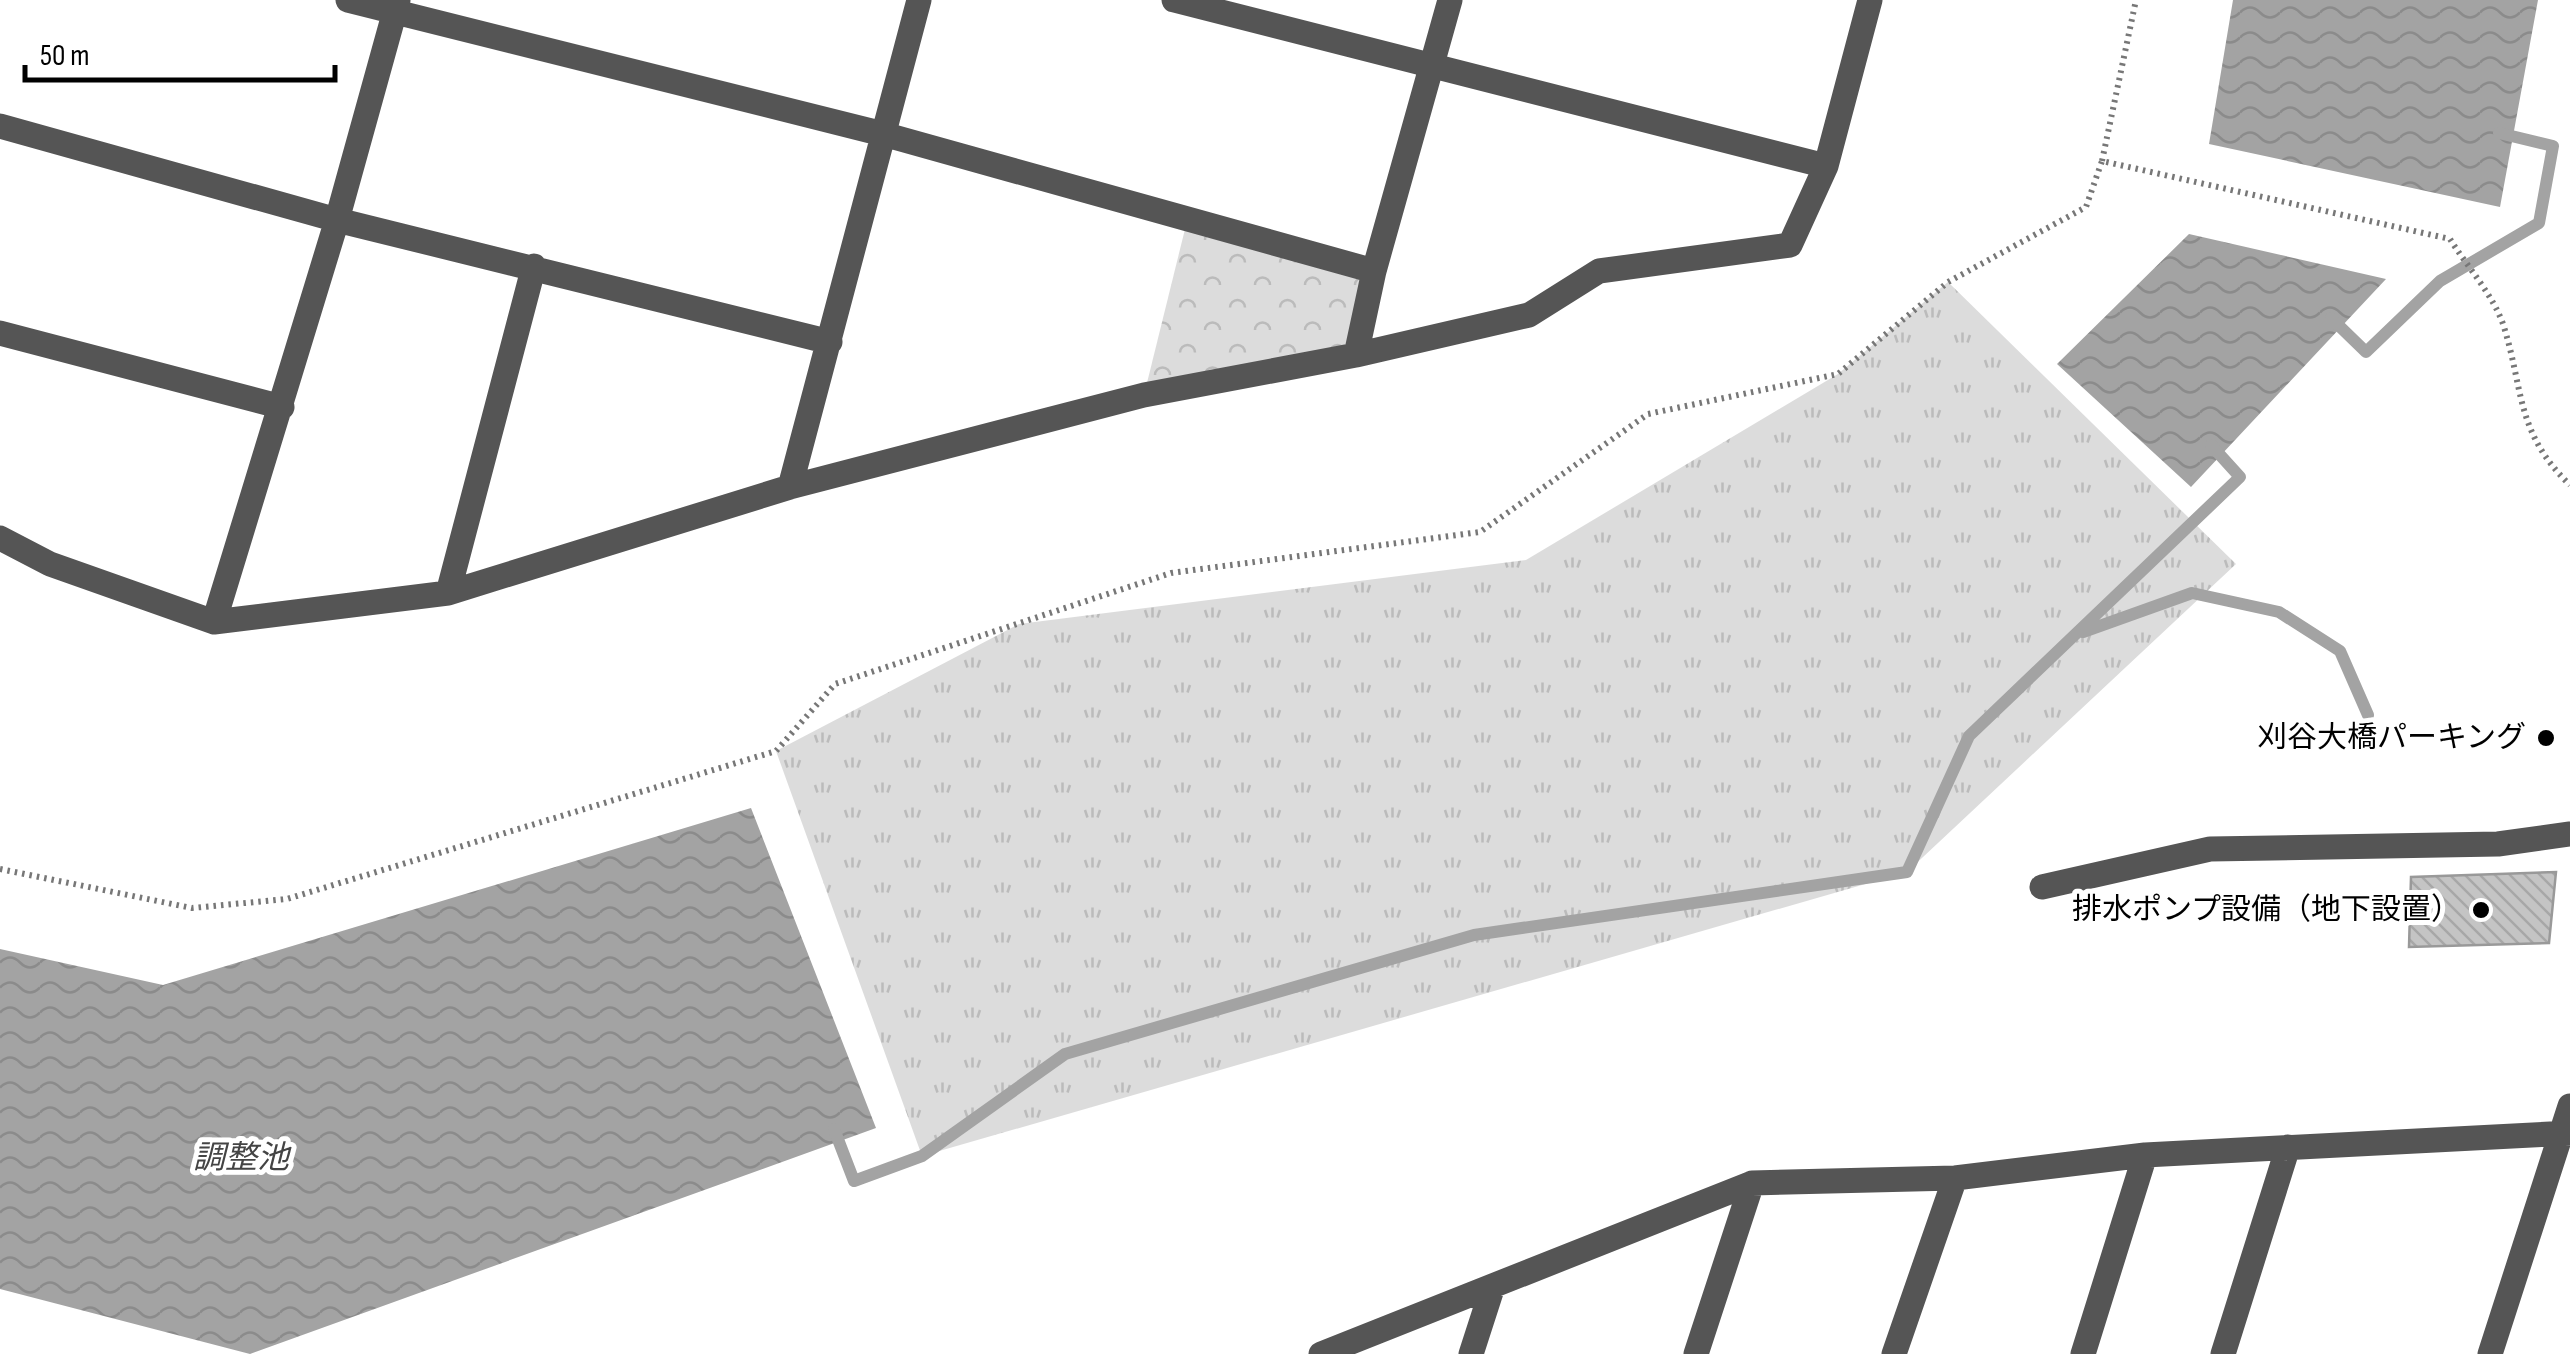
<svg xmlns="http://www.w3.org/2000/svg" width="2570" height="1354" font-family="'Sofia Sans Condensed','Noto Sans JP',sans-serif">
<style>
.grass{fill:url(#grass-tufts)}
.park{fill:url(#park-crowns)}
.water{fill:url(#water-waves)}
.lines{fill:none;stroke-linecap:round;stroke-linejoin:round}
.stream{stroke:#a3a3a3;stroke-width:12}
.building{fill:url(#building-back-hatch);stroke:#999;stroke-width:2.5}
.path{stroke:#777;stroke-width:6;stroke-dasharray:2.5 5;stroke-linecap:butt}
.minor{stroke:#555;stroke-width:25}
.poi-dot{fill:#000;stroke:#fff;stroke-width:4}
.labels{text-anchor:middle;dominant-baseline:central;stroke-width:10;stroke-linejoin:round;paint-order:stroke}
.poi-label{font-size:30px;fill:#000;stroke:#fff;text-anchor:end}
.water-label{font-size:32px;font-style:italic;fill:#444;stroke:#fff}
</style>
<defs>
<pattern id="grass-tufts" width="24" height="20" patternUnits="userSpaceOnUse" patternTransform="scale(2.5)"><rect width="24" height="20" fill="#dcdcdc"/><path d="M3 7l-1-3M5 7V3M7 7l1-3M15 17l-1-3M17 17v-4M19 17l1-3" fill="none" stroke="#bbb"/></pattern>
<pattern id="park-crowns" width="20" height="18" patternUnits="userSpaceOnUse" patternTransform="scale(2.5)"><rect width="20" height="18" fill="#dcdcdc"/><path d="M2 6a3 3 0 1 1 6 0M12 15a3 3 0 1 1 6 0" fill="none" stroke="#bbb"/></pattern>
<pattern id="water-waves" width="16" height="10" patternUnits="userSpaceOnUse" patternTransform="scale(2.5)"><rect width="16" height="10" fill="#a3a3a3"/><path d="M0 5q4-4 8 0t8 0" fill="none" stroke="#8b8b8b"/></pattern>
<pattern id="building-back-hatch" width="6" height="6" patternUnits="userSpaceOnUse" patternTransform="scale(2.5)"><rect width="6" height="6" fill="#c4c4c4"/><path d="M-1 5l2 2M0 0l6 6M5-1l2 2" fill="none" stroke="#a7a7a7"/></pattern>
</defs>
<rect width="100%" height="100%" fill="#fff"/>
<!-- grass -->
<path class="grass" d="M 1948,282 L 2236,564 L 1907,872 L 922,1156 L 776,751 L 1019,624 L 1526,560 L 1838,374 Z"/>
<!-- park -->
<path class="park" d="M 1187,221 L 1374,271 L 1356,355 L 1144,395 Z"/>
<!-- water -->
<path class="water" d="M 2233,0 L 2538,0 L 2500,207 L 2209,144 Z
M 2189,234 L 2386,279 L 2191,487 L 2057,364 Z
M 751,808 L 876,1128 L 250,1354 L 0,1289 L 0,949 L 163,985 Z"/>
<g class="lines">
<!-- stream -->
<path class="stream" d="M 2331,318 L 2366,352 L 2440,281 L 2539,223 L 2553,146 L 2499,133
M 2083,632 L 2192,593 L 2279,612 L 2340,651 L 2368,715
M 834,1129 L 854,1181 L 922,1156 L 1065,1054 L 1474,935 L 1907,872 L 1969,736 L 2240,477 L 2211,445"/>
</g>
<!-- building -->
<path class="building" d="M 2556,872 L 2549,943 L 2409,947 L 2411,877 Z"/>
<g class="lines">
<!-- path -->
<path class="path" d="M 2102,161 L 2136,0
M 0,869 L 192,908 L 287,899 L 776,751 L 835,684 L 1171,573 L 1480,532 L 1648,414 L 1838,374 L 1948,282 L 2086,207 L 2102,161 L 2450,239 C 2466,265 2493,295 2503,324 C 2524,389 2515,432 2570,485"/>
<!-- minor -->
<path class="minor" d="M 348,0 L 883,134 L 1374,271
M 1174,0 L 1826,166
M 0,126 L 337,220 L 830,342
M 0,333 L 282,407
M 1356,355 L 1374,271 L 1450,0
M 790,487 L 919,0
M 0,538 L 50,564 L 214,622 L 448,593 L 790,487 L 1144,395 L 1356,355 L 1529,315 L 1599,271 L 1790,245 L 1826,166 L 1870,0
M 448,593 L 534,266
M 214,622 L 337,220 L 398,0
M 2042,887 L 2210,849 L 2498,844 L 2570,834
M 1321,1354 L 1752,1183 L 1955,1178 L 2145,1155 L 2570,1133
M 1471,1354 L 1493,1286
M 1696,1354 L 1752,1183
M 1894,1354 L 1955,1178
M 2083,1354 L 2145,1155
M 2223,1354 L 2288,1147
M 2490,1354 L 2570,1106"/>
</g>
<!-- markers -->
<g class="poi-dot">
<circle cx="2546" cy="738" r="10"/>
<circle cx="2481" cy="910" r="10"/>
</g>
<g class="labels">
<!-- poi labels -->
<g class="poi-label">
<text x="2526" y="738">刈谷大橋パーキング</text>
<text x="2461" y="910">排水ポンプ設備（地下設置）</text>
</g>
<!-- water labels -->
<g class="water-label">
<text x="241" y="1158">調整池</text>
</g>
</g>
<!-- scale -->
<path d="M25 65v15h310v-15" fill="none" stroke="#000000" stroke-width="5"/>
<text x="40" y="65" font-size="30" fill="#000000" stroke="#ffffff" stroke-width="8" paint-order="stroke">50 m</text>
</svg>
